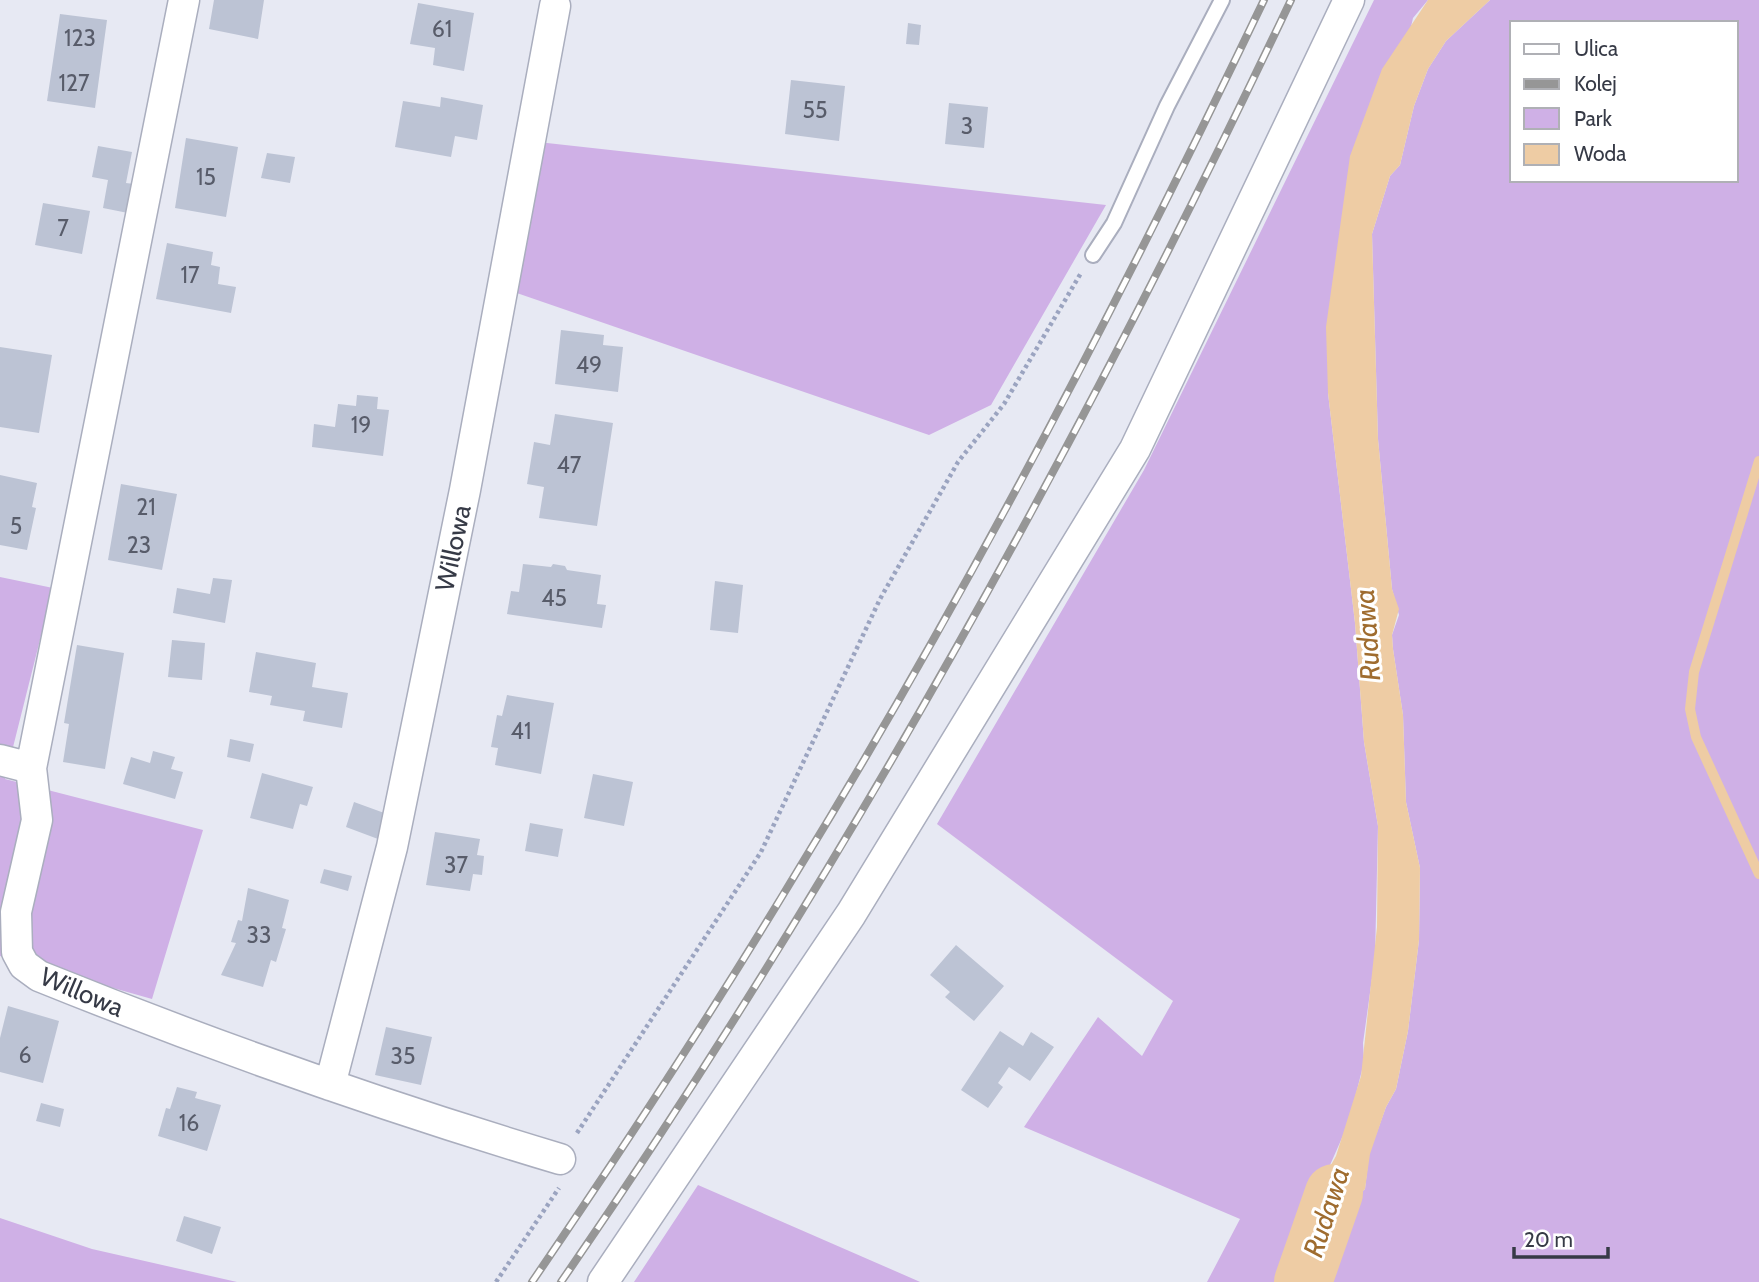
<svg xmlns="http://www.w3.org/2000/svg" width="1759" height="1282" font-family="Cabin,sans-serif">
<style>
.green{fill:#cfb0e6;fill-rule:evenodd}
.water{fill:#eecca4}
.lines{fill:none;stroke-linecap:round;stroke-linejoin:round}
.stream{stroke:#eecca4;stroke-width:10}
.river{stroke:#eecca4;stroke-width:58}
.building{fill:#bcc3d4}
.service-casing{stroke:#aaaebe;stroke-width:18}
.minor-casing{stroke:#aaaebe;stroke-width:33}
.path{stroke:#9ba4c0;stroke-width:4.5;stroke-dasharray:3.5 3.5;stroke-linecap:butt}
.service{stroke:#fff;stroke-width:14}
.minor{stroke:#fff;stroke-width:30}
.rail-casing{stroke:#969696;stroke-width:8}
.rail{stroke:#fff;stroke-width:5;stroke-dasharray:16;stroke-linecap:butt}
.labels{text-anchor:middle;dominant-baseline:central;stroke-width:6;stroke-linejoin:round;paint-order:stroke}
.number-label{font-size:23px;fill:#585c6a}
.street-label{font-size:26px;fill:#363a46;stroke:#fff}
.water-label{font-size:28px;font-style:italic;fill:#9f6c2f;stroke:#fff}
</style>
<rect width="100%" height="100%" fill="#e7e9f3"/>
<!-- green -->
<path class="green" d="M 1374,0 L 1428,0 L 1413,18 L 1328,393 L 1355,623 L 1364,742 L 1378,826 L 1375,957 L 1363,1043 L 1364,1062 L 1349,1122 L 1289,1258 L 1338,1221 L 1350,1203 L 1365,1189 L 1369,1154 L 1386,1107 L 1396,1089 L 1408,1031 L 1419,940 L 1420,868 L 1406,802 L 1403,715 L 1393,649 L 1392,635 L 1399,615 L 1392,589 L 1378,439 L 1372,234 L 1390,176 L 1400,165 L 1414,106 L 1428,69 L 1446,41 L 1490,0 L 1759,0 L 1759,1282 L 1207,1282 L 1240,1219 L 1024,1127 L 1098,1017 L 1142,1056 L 1173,1001 L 937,824 L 1144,470 ZM 1512,23 L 1736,23 L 1736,180 L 1512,180 Z
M 538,142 L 1106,205 L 991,405 L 929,435 L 511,291 Z
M 0,577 L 53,588 L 5,779 L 203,830 L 152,999 L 0,956 Z
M 698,1185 L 918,1281 L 920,1282 L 634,1282 Z
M 0,1218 L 92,1249 L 237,1282 L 0,1282 Z"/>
<!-- water -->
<path class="water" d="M 1428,0 L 1490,0 L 1446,41 L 1428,69 L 1414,106 L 1400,165 L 1390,176 L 1372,234 L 1378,439 L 1392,589 L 1399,609 L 1392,635 L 1393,649 L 1403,715 L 1406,802 L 1420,868 L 1419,940 L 1408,1031 L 1396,1089 L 1386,1107 L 1370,1154 L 1365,1189 L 1341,1214 L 1323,1272 L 1289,1259 L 1317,1190 L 1336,1156 L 1361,1076 L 1377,927 L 1378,826 L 1364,742 L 1355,623 L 1328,393 L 1326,327 L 1350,156 L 1382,69 Z"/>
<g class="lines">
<!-- stream -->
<path class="stream" d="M 1759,461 L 1694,672 L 1690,709 L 1696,737 L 1759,874"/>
<!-- river -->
<path class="river" d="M 1303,1282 L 1334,1193"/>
</g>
<!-- building -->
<path class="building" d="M 214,0 L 264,0 L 258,39 L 209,29 Z
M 418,3 L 474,13 L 464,71 L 433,65 L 435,48 L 410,44 Z
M 60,14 L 107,20 L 95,108 L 47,101 Z
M 908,23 L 921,25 L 919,45 L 906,44 Z
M 791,80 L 845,86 L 839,141 L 785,134 Z
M 441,97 L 483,105 L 477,140 L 455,136 L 451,157 L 395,147 L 403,101 L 440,107 Z
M 949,103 L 988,107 L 984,148 L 945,144 Z
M 186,138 L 238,147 L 226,217 L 175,208 Z
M 98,146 L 132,152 L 126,183 L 134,184 L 128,213 L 103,208 L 108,180 L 92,177 Z
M 267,153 L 295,157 L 290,183 L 261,178 Z
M 43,203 L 90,211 L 82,254 L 35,245 Z
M 167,243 L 213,252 L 211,265 L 220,267 L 218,284 L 236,287 L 231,313 L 156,299 Z
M 561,330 L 604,335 L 603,345 L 623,347 L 618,392 L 555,384 Z
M 0,347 L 52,355 L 39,433 L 0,427 Z
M 357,395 L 378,397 L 377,409 L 389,410 L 383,456 L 312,447 L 314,424 L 335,427 L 338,404 L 356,406 Z
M 555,414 L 613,423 L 597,526 L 539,518 L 544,487 L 527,484 L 534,442 L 550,445 Z
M 0,475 L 37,483 L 32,507 L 36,508 L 27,550 L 0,545 Z
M 121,484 L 177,494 L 162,570 L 108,560 Z
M 523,564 L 551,567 L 553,564 L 565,566 L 567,570 L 601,575 L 597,604 L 606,605 L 602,628 L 507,614 L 511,591 L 519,592 Z
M 213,578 L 232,580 L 225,623 L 173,613 L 177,588 L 210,594 Z
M 715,581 L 743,585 L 738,633 L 710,630 Z
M 172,640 L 205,643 L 202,680 L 168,677 Z
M 77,645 L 124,653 L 105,769 L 63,762 L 69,724 L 64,723 Z
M 256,652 L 316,663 L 312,687 L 348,693 L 342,728 L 303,721 L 305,711 L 270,705 L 272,696 L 249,692 Z
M 507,695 L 554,703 L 541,774 L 495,765 L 498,748 L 491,747 L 497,715 L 502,716 Z
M 230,739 L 254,744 L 250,762 L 227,757 Z
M 153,751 L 175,757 L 171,769 L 183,772 L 175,799 L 123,784 L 131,757 L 150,763 Z
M 262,773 L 313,787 L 307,806 L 300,804 L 293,829 L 250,818 Z
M 593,774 L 633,782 L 624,826 L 584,818 Z
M 354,802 L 387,814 L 378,839 L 346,827 Z
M 530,823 L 563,829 L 558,857 L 525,851 Z
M 435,832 L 480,839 L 477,855 L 484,856 L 482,875 L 473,874 L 470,891 L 426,885 Z
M 324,869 L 352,876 L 348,891 L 320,883 Z
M 248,888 L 289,900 L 282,928 L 286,929 L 276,962 L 271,960 L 263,987 L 221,975 L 236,943 L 231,942 L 238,920 L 242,921 Z
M 956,945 L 1004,986 L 974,1021 L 945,997 L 950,992 L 930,975 Z
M 8,1006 L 59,1021 L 43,1083 L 0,1072 L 0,1038 Z
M 386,1027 L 432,1037 L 421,1085 L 375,1075 Z
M 1000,1031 L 1023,1046 L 1031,1032 L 1054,1047 L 1030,1081 L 1009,1067 L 998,1083 L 1003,1087 L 988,1108 L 961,1090 Z
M 177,1087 L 197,1092 L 195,1098 L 221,1105 L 207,1151 L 158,1136 L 166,1108 L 170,1109 Z
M 41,1103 L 64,1109 L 60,1127 L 36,1121 Z
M 184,1216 L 221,1227 L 212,1254 L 176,1241 Z"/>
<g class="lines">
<!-- service casing -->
<g class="service-casing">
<path id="service" d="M 1093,255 L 1114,223 L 1167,106 L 1222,0"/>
</g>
<!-- minor casing -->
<g class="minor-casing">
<path id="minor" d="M 184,0 L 31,768 L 37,820 L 16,912 L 17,952 L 24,965 L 39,976 C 210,1045 383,1106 560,1159
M 0,760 L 31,768
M 330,1085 L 392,847 L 465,490 L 555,6
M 603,1282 L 851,914 L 1135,449 L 1349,0"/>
</g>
<!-- path -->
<path class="path" d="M 577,1133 L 761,852 L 880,599 L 958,462 L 1004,404 L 1081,273
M 496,1282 L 559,1188"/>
<!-- service -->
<use href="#service" class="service"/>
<!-- minor -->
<use href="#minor" class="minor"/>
<!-- rail casing -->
<g class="rail-casing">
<path id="rail" d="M 532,1282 C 624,1147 714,1010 798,870 C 970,589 1122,297 1264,0
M 561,1282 C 841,876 1080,445 1291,0"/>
</g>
<!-- rail -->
<use href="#rail" class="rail"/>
</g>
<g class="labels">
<!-- number labels -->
<g class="number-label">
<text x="442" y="29">61</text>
<text x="80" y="38">123</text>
<text x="74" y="83">127</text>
<text x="815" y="110">55</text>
<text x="967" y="126">3</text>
<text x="206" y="177">15</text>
<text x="63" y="228">7</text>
<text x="190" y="275">17</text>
<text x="589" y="365">49</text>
<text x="361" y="425">19</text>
<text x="569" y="465">47</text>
<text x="146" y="507">21</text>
<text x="16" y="526">5</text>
<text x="139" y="545">23</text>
<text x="554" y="598">45</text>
<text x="521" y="731">41</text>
<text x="456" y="865">37</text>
<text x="259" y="935">33</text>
<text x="25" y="1055">6</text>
<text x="403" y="1056">35</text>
<text x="189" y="1123">16</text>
</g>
<!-- street labels -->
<g class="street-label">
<text transform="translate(453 548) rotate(-78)">Willowa</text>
<text transform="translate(82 992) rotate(23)">Willowa</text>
</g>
<!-- water labels -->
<g class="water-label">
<text transform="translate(1367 635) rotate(-94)">Rudawa</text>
<text transform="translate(1326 1212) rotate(-72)">Rudawa</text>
</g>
</g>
<!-- legend -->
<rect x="1510" y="21" width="228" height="161" fill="#ffffff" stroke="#afb0b5" stroke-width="2"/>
<rect x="1524" y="44" width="35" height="10" fill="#ffffff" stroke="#afb0b5" stroke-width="2"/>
<text x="1574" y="56" font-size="21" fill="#363a46">Ulica</text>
<rect x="1524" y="79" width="35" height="10" fill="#969696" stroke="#afb0b5" stroke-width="2"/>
<text x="1574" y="91" font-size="21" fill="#363a46">Kolej</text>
<rect x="1524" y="108" width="35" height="21" fill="#cfb0e6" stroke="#afb0b5" stroke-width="2"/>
<text x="1574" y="126" font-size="21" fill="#363a46">Park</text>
<rect x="1524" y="144" width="35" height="21" fill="#eecca4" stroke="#afb0b5" stroke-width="2"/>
<text x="1574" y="161" font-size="21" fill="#363a46">Woda</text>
<!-- scale -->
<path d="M1514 1247v10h94v-10" fill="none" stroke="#363a46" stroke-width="3.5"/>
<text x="1524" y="1247" font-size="21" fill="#363a46" stroke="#ffffff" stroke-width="5" paint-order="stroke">20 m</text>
</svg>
